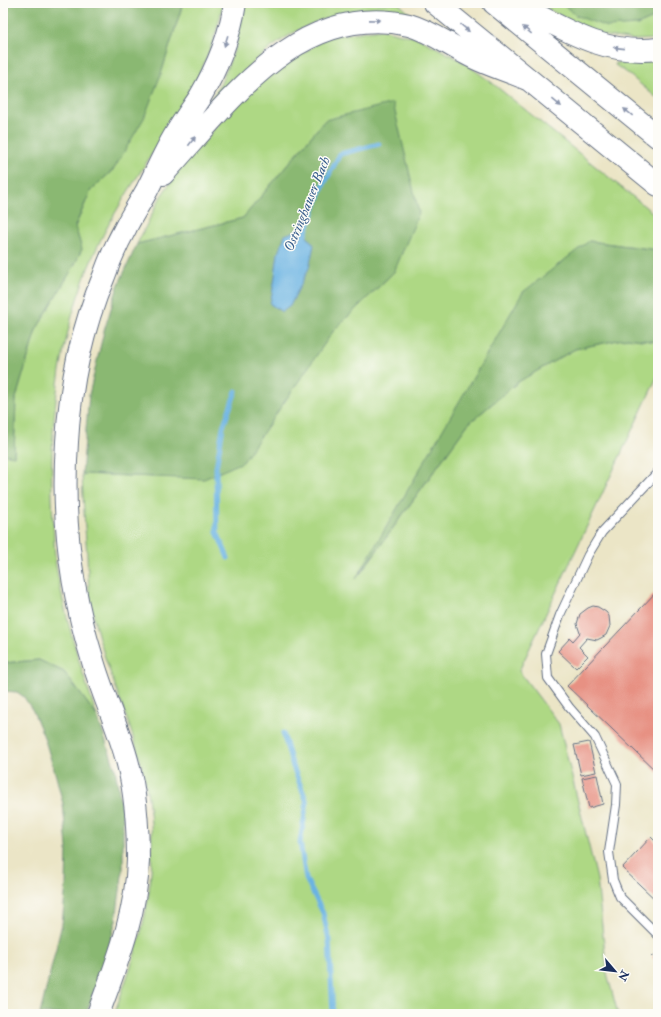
<svg xmlns="http://www.w3.org/2000/svg" width="661" height="1017" font-family="'IM FELL Double Pica',serif">
<style>
.green{fill:#aed884;stroke:#648471}
.forest{fill:#8ab872;stroke:#527468}
.water{fill:#6ab3e2;stroke:#4271a0}
.lines{fill:none;stroke-linecap:round;stroke-linejoin:round}
.stream{stroke:#6ab3e2;stroke-width:5}
.building{fill:#e79183}
.lane-casing{stroke:#646f82;stroke-width:10}
.highway-casing{stroke:#646f82;stroke-width:24}
.lane{stroke:#fff;stroke-width:8}
.highway{stroke:#fff;stroke-width:22}
.oneway{fill:#8d97ae}
.labels{text-anchor:middle;dominant-baseline:central;stroke-width:3;stroke-linejoin:round;paint-order:stroke}
.water-label{font-size:14px;font-style:italic;fill:#375d8c;stroke:#fdfcf7}
</style>
<rect width="100%" height="100%" fill="#fdfcf7"/>
<filter id="ink" filterUnits="userSpaceOnUse"><feTurbulence type="fractalNoise" baseFrequency=".025" numOctaves="2"/><feDisplacementMap in="SourceGraphic" scale="8" xChannelSelector="R" yChannelSelector="G"/><feConvolveMatrix kernelMatrix="1 2 1 2 8 2 1 2 1" color-interpolation-filters="sRGB"/></filter>
<filter id="wash" filterUnits="userSpaceOnUse"><feTurbulence type="fractalNoise" baseFrequency=".012" numOctaves="4" result="noise"/><feDisplacementMap in="SourceGraphic" scale="16" xChannelSelector="R" yChannelSelector="G"/><feGaussianBlur stdDeviation="0.9" result="paint"/><feColorMatrix in="noise" values="0 0 0 0 0 0 0 0 0 0 0 0 0 0 0 0 0 1.4 0 .05"/><feComposite in="paint" operator="in"/></filter>
<g filter="url(#wash)">
<rect width="100%" height="100%" fill="#ebe5c6"/>
<!-- green -->
<path class="green" d="M 183,3 L 223,3 C 210,81 152,148 114,215 C 61,306 47,417 53,520 C 54,535 54,551 56,566 C 65,617 80,667 97,716 L 64,672 L 39,660 L 3,663 L 3,454 L 14,455 L 16,398 L 36,330 L 51,305 L 82,249 L 75,227 L 91,190 L 114,169 L 161,74 Z
M 245,3 L 398,3 L 410,14 C 320,0 271,40 214,102 L 210,101 L 221,83 L 236,46 Z
M 537,3 L 561,3 L 577,16 L 637,25 L 658,16 L 658,39 L 634,40 L 594,34 Z
M 380,29 L 418,38 L 462,61 L 491,82 L 658,217 L 658,250 L 589,241 L 360,574 L 468,424 L 518,382 L 575,349 L 627,338 L 658,342 L 658,375 L 519,671 L 559,724 L 597,879 L 607,973 L 618,1014 L 114,1014 C 124,986 135,957 142,928 C 157,868 155,806 136,747 C 122,698 99,653 91,603 C 88,587 88,571 87,555 C 85,528 83,501 82,474 L 158,477 L 242,462 L 334,330 L 394,272 L 325,120 L 243,218 L 137,244 L 161,196 L 180,169 L 244,94 L 327,37 Z
M 658,60 L 658,99 L 626,72 L 615,65 L 616,63 L 634,63 Z"/>
<!-- forest -->
<path class="forest" d="M 3,3 L 183,3 L 161,74 L 144,118 L 114,169 L 91,190 L 75,226 L 82,249 L 74,266 L 36,330 L 16,398 L 14,456 L 3,454 Z
M 561,3 L 658,3 L 658,16 L 637,25 L 607,27 L 577,16 Z
M 393,103 L 419,213 L 394,272 L 334,330 L 243,462 L 204,479 L 82,474 L 89,395 L 104,331 L 118,286 L 137,244 L 243,218 L 325,120 Z
M 589,241 L 658,250 L 658,342 L 627,338 L 575,349 L 518,382 L 468,424 L 356,579 L 523,292 Z
M 39,660 L 64,672 L 97,716 L 115,768 L 123,816 L 123,868 L 116,920 L 104,966 L 86,1014 L 40,1014 L 62,924 L 66,885 L 67,847 L 63,804 L 56,776 L 44,737 L 33,711 L 24,697 L 17,692 L 3,691 L 3,663 Z"/>
<!-- water -->
<path class="water" d="M 298,230 L 305,234 L 314,245 L 309,268 L 290,306 L 282,312 L 270,304 L 274,283 L 278,253 L 285,235 Z"/>
<g class="lines">
<!-- stream -->
<path class="stream" d="M 303,239 L 323,186 L 340,154 L 379,144
M 228,558 L 217,532 L 216,468 L 223,427 L 236,391
M 283,733 L 292,764 L 307,802 L 300,842 L 306,879 L 323,913 L 329,940 L 333,1014"/>
</g>
<g id="blocks">
<!-- building -->
<path class="building" d="M 658,590 L 658,773 L 567,686 Z
M 593,606 L 598,607 L 606,612 L 609,616 L 610,626 L 606,635 L 601,638 L 597,640 L 587,638 L 579,647 L 588,656 L 576,668 L 558,651 L 570,638 L 573,641 L 580,633 L 577,624 L 580,614 L 588,608 Z
M 589,742 L 596,772 L 581,775 L 574,745 Z
M 597,775 L 603,804 L 589,808 L 582,778 Z
M 651,837 L 658,844 L 658,902 L 622,868 Z
M 658,952 L 658,963 L 652,957 Z"/>
</g>
</g>
<g filter="url(#ink)">
<use href="#blocks" fill-opacity="0" stroke="#646f82" stroke-width="1"/>
<g class="lines">
<!-- lane casing -->
<g class="lane-casing">
<path id="lane" d="M 658,472 L 602,532 L 588,555 L 560,615 L 546,654 L 548,678 L 569,707 L 595,737 L 617,784 L 616,805 L 609,852 L 613,880 L 620,897 L 658,935"/>
</g>
<!-- highway casing -->
<g class="highway-casing">
<path id="highway" d="M 435,3 L 658,185
M 494,3 L 658,137
M 514,3 C 561,27 602,56 658,49
M 163,174 C 227,105 298,0 409,25 C 430,31 446,43 465,53 C 484,64 507,70 527,79
M 98,1014 C 116,965 137,913 138,860 C 138,828 136,795 128,764 C 119,728 102,694 92,658 C 70,588 62,515 67,442 C 70,386 82,328 104,276 C 110,259 117,243 126,227 C 132,214 140,203 147,190 C 155,174 162,158 171,142 C 179,127 190,112 200,97 C 217,68 230,37 235,3"/>
</g>
<!-- lane -->
<use href="#lane" class="lane"/>
<!-- highway -->
<use href="#highway" class="highway"/>
</g>
<!-- one-way arrows -->
<defs><path id="oneway-solid" d="M-6-.8H1V-3.2L6.5 0L1 3.2V.8H-6Z"/></defs>
<g class="oneway">
<use href="#oneway-solid" transform="translate(375 20) rotate(1)"/>
<use href="#oneway-solid" transform="translate(465 28) rotate(40)"/>
<use href="#oneway-solid" transform="translate(527 30) rotate(-141)"/>
<use href="#oneway-solid" transform="translate(226 41) rotate(108)"/>
<use href="#oneway-solid" transform="translate(619 48) rotate(-174)"/>
<use href="#oneway-solid" transform="translate(557 103) rotate(39)"/>
<use href="#oneway-solid" transform="translate(628 112) rotate(-141)"/>
<use href="#oneway-solid" transform="translate(192 141) rotate(-53)"/>
</g>
</g>
<g class="labels">
<!-- water labels -->
<g class="water-label">
<text transform="translate(307 204) rotate(-68)">Ostringhauser Bach</text>
</g>
</g>
<!-- margin -->
<rect width="661" height="1017" fill="none" stroke="#fdfcf7" stroke-width="16"/>
<!-- north arrow -->
<g transform="translate(615 971) rotate(118)" stroke="#fdfcf7" stroke-width="3" paint-order="stroke">
<path d="M0-3L7 15L0 10L-7 15Z" fill="#1b2f5e"/>
<text y="-6" font-size="11" font-weight="bold" text-anchor="middle" fill="#1b2f5e">N</text>
</g>
</svg>
